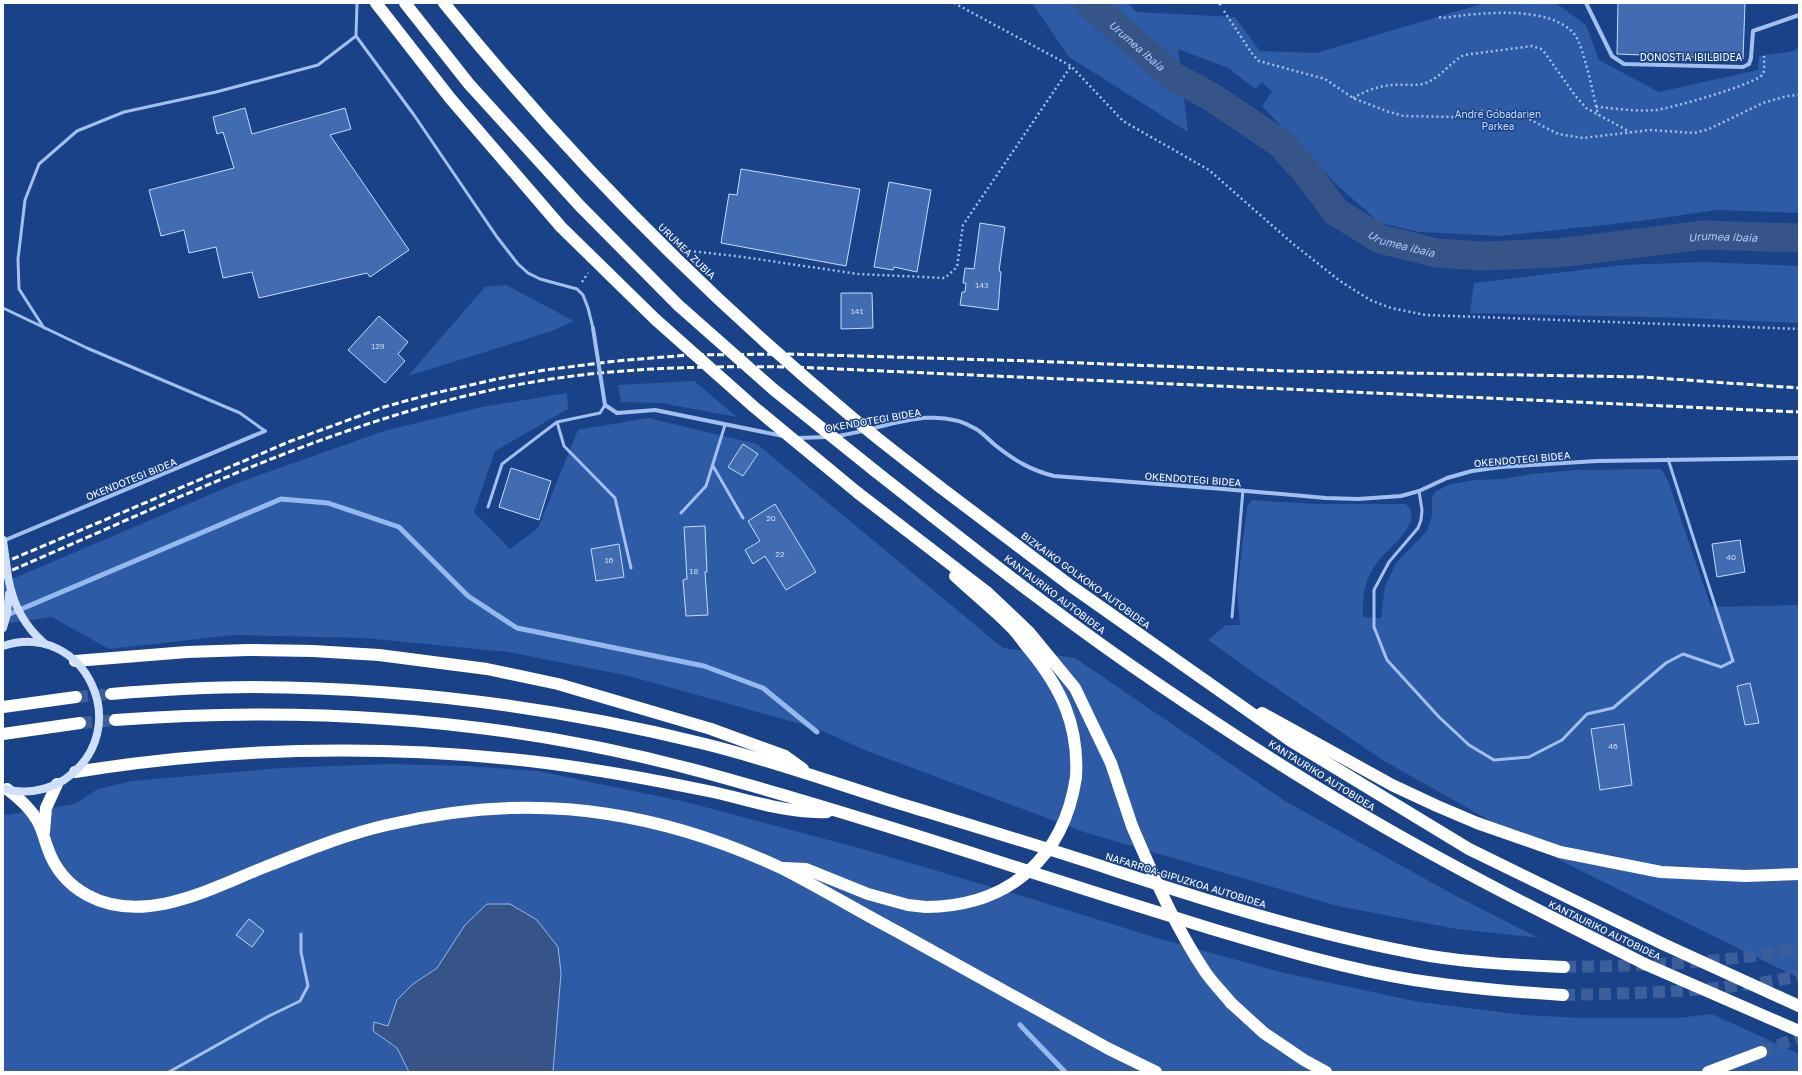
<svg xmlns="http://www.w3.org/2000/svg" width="1802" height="1075" font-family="'Golos Text',sans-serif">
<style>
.green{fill:#2d5ba6}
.water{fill:#375488;stroke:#95b8ef}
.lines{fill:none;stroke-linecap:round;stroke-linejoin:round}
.stream{stroke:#95b8ef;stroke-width:5}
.river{stroke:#375488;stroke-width:29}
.building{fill:#426cb2;stroke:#c8dbf9}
.highway-tunnel{stroke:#3c5e9a;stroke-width:12;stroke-dasharray:12 6;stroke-linecap:butt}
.path{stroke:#a2bfed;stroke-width:2.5;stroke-dasharray:2 3;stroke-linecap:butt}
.lane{stroke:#a2bfed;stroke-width:3}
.street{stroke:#a2bfed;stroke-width:4}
.secondary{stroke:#cfdef9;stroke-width:8}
.highway{stroke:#fff;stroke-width:12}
.rail{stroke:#fff;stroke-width:3;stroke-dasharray:7 3;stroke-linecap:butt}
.street-bridge{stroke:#a2bfed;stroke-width:4}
.secondary-bridge{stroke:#cfdef9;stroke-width:8}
.highway-bridge{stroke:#fff;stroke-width:12}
.labels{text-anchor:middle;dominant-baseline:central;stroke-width:3;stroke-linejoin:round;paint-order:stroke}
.number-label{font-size:8px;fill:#d0daec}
.street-label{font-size:10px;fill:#fff;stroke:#1a4288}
.park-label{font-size:10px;fill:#c8dbf9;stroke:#1a4288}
.water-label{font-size:11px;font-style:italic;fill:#aec9f4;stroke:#1a4288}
</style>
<rect width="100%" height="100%" fill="#1a4288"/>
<!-- green -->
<path class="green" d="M 1032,3 L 1129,3 L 1136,12 L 1235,17 L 1260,51 L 1316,53 L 1485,3 L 1545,3 L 1557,4 L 1586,25 L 1599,60 L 1659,92 L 1758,70 L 1759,56 L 1794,51 L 1799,47 L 1799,213 L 1717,210 L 1640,221 L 1501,236 L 1420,232 L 1380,223 L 1337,185 L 1262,106 L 1272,92 L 1262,82 L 1255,89 L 1228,68 L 1178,49 L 1188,132 L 1069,57 Z
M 1704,262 L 1799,266 L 1799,323 L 1690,318 L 1470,313 L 1474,283 L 1623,265 Z
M 506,285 L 574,321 L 552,331 L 408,376 L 485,287 Z
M 694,381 L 737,417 L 661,403 L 621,402 L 618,385 Z
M 567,393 L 568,409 L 495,451 L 474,512 L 510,549 L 538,528 L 578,430 L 648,418 L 757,444 L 1003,648 L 1075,658 L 1285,801 L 1454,895 L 1539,938 L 1457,929 L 1338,906 L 1087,833 L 867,751 L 818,729 L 629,676 L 508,652 L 364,638 L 234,635 L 109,649 L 52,617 L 3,624 L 3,583 L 237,483 L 384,431 L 482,407 Z
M 1661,469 L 1668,481 L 1711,607 L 1799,605 L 1799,978 L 1571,866 L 1384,761 L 1254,673 L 1208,640 L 1226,625 L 1240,625 L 1237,590 L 1247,507 L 1252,500 L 1313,504 L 1406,504 C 1426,524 1386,548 1376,564 C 1363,584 1363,595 1363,617 L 1381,618 L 1385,586 L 1396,563 L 1427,531 L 1432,516 L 1432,498 L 1435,492 L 1448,485 L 1474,480 L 1503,479 L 1532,474 L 1577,470 Z
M 389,764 L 467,766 L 538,771 L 686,802 L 866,850 L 1029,898 L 1150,936 L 1280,972 L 1419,1002 L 1523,1015 L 1581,1018 L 1677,1018 L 1712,1014 L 1799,1054 L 1799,1072 L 3,1072 L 3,813 L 7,815 L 75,804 L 98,789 L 132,781 L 281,768 Z"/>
<!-- water -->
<path class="water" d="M 487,904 L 510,904 L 537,920 L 558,947 L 561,973 L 553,1072 L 409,1072 L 397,1048 L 373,1031 L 374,1022 L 388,1026 L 397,1000 L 413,984 L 437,968 L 465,925 Z"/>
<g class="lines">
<!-- stream -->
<path class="stream" d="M 5,616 L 281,499 L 328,503 L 399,527 L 468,596 L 517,628 L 704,666 L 763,688 L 817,732
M 1020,1025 L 1065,1072"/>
<!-- river -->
<path class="river" id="s1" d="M 1089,3 L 1174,77 L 1210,96 L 1280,143 L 1308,174 L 1336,212 L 1380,239 L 1437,253 L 1482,256 L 1558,253 L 1704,235 L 1799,238"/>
</g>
<!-- building -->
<path class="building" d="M 1618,3 L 1745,3 L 1743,59 L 1617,54 Z
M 245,108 L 252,134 L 345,108 L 351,129 L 330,135 L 409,250 L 370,277 L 367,273 L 259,298 L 252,272 L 223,278 L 216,247 L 189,253 L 184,230 L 161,236 L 149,190 L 234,168 L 223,132 L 217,134 L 213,117 Z
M 741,169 L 860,189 L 846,266 L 721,243 L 729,194 L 737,195 Z
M 889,182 L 931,190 L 917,272 L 894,267 L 893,270 L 874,267 Z
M 980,223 L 1005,227 L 999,271 L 1001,272 L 998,310 L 960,305 L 962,292 L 965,292 L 966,283 L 963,283 L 965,268 L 974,269 Z
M 841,293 L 872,293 L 873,328 L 841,329 Z
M 379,316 L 408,342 L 398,354 L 405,361 L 385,383 L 348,350 Z
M 743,444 L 758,454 L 743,476 L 728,467 Z
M 511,468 L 551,481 L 539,520 L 499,507 Z
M 775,504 L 816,572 L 786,590 L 765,556 L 753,564 L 745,550 L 760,541 L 748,521 Z
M 705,526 L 707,572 L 705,572 L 708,615 L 686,616 L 683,580 L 687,579 L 684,527 Z
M 1740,540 L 1745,572 L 1717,577 L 1712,544 Z
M 619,544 L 624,577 L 596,581 L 591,549 Z
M 1750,683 L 1759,723 L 1745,725 L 1737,686 Z
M 1624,724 L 1632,785 L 1600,790 L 1591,729 Z
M 249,919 L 264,931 L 252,947 L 236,935 Z"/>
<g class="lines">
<!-- highway-tunnel -->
<path class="highway-tunnel" d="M 76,697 L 111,694
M 80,723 L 115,720
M 1564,967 C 1644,966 1720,963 1799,949
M 1563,995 C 1642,993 1721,992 1799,976
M 1761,1052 L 1799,1037"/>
<!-- path -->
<path class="path" d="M 954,3 L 1071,66 L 1123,121 L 1209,170 L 1292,243 L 1340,281 L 1370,300 L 1391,308 L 1425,315 L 1799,329
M 1224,11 L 1253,55 L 1259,61 L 1325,79 L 1353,98 L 1389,112 L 1404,116 L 1456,117 L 1481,111 L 1503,111 L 1525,117 L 1558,134 L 1583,138 L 1650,130 L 1694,133 L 1709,129 L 1763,103 L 1787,96 L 1799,95
M 1439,17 L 1443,18 C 1478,13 1551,4 1575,35 C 1584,48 1594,97 1598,115
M 1353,98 C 1365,91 1379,86 1392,85 C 1402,84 1413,86 1423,84 C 1440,79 1449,63 1464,55 L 1532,46 L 1541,49 L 1545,53 L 1574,94 L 1586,108 L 1630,132
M 1596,107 C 1615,108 1635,112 1655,110 C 1669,109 1757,84 1763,74 C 1765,70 1764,61 1764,56
M 689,251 L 736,256 L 858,274 L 945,278 L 957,267 L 963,225 L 1071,66
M 582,282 L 588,273"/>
<!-- lane -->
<path class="lane" d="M 357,3 L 356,36 L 414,115 L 497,237 L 518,264 L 528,273 L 540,279 L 577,289 L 583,295 L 588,308 L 593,328
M 1220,4 L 1220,3
M 3,308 L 87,348 L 240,413 L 265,431
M 44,328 L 19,289 L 18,259 L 25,200 L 39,164 L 77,131 L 124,112 L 216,92 L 318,65 L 356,36
M 557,422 L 564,446 L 615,498 L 631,568
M 713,466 L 743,518
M 1419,491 L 1422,510 L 1421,520 L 1418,528 L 1389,562 L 1374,590 L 1374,627 L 1387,660 L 1439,717 L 1469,745 L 1494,760 L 1529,757 L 1562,740 L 1587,714 L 1613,708 L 1666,663 L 1683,654 L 1721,667 L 1733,661 L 1668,459
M 488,507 L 502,464 L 557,422 L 600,413 L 605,405
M 681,513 L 706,486 L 725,425
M 1232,617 L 1243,490
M 169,1072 L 269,1016 L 300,1001 L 308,986 L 301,952 L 301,934"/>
<!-- street -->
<path class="street" d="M 1586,3 L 1612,56 L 1624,64 L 1743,67 L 1749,64 L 1751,58 L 1753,31 L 1799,15
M 605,405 L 617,413 L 655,410 L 783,436
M 836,436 C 880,431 933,402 976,429 C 983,433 989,440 995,445 C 1014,460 1030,470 1054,476 L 1223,489 L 1326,498 L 1358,499 L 1401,496 L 1419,491 L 1447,478 L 1472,471 L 1501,467 L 1597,461 L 1799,458
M 798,438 L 827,437
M 3,541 L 265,431"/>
<!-- secondary -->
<path class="secondary" d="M 8,577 C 13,605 24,626 45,644
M 3,628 L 7,614 L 9,594"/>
<!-- highway -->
<path class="highway" d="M 875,471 C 968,544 1060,618 1158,684 C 1224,729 1292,773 1360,813 C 1453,868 1549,916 1645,964
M 940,487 L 1071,586 L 1291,741 L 1469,849 L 1663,944
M 858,493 L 988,593 L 1029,632 L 1075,688 L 1111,763 L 1132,826
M 955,576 C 973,593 992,608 1009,625 C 1017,632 1022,641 1029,649 C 1061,688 1079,725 1076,777
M 75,661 L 187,652 L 248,650 L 313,651 L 379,655 L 487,669 L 558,684 L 711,729 L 785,756 L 803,769
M 111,694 C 158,690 206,687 253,687 C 406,688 557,707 705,744 C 770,760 834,783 898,803 C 970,825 1041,846 1113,870 C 1217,904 1322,937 1430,956 C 1474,963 1519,965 1564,967
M 3,707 L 76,697
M 1262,713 L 1392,785 L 1437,806 L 1477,823 L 1560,852 L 1661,872 L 1746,876 L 1799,874
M 115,720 C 313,705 514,720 706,773 C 816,803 926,838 1034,873 C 1093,892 1153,911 1212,929 C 1279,949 1346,969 1414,980 C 1464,988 1513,992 1563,995
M 3,734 L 80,723
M 75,772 C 230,747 390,744 546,763 C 600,770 655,780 708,791 C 747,799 787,814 827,812
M 7,789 C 19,798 30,808 37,820 C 43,830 44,839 48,849 C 55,869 69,885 87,895 C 146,927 215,886 270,865 C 308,850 347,834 387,825 C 459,808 534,802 608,814 C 667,823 725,842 779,867 C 819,887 858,911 898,932 C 968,971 1039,1010 1109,1049 L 1156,1072
M 44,832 L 46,808 L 57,784
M 783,868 L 806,869 L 868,894 L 908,905 L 926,907
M 1231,1003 L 1264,1033 L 1304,1060 L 1326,1072
M 1708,1072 L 1761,1052"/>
<!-- rail -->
<path class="rail" d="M 3,563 L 291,441 L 384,407 L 431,394 L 497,379 L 545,370 L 616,361 L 688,355 L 788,354 L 1030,361 L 1287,371 L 1643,377 L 1799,388
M 3,574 C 179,499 354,410 545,380 C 628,367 710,366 794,367 L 1799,412"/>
<!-- street-bridge -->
<path class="street-bridge" d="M 593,328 L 605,405"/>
<!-- secondary-bridge -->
<path class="secondary-bridge" d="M 3,540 L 8,577
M 3,646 C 84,619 138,730 64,780 C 46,791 23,795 3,788"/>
<!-- highway-bridge -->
<path class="highway-bridge" d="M 376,3 L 450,98 L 561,227 L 655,319 L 754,407 L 858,493
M 405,3 L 469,84 L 580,206 L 678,305 L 773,389 L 875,471
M 444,3 C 566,154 704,294 853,418 C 881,442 911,464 940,487
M 1132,826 C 1154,877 1175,927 1206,973 C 1213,983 1223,993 1231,1003
M 926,907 C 1009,906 1064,858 1076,777
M 1663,944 L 1799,1006
M 1645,964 L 1799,1031"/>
</g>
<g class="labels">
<!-- number labels -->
<g class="number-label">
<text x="982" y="285">143</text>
<text x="857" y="311">141</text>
<text x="378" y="346">129</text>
<text x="771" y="518">20</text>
<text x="780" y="554">22</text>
<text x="1731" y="557">40</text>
<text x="609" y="560">16</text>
<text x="694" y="571">18</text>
<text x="1613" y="746">46</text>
</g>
<!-- street labels -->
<g class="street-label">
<text x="1691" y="57">DONOSTIA IBILBIDEA</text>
<text transform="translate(687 251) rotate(44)">URUMEA ZUBIA</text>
<text transform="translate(873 420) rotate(-10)">OKENDOTEGI BIDEA</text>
<text transform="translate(1522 459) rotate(-5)">OKENDOTEGI BIDEA</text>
<text transform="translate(131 479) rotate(-22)">OKENDOTEGI BIDEA</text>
<text transform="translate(1193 479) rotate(4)">OKENDOTEGI BIDEA</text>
<text transform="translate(1086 580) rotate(36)">BIZKAIKO GOLKOKO AUTOBIDEA</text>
<text transform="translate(1055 594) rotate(37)">KANTAURIKO AUTOBIDEA</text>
<text transform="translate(1322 775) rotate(32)">KANTAURIKO AUTOBIDEA</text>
<text transform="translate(1186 880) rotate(17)">NAFARROA-GIPUZKOA AUTOBIDEA</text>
<text transform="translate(1605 930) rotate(26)">KANTAURIKO AUTOBIDEA</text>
</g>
<!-- park labels -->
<g class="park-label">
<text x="1498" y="114">Andre Gobadarien<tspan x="1498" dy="12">Parkea</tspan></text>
</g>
<!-- water labels -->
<g class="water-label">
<text stroke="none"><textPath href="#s1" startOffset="64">Urumea ibaia</textPath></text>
<text stroke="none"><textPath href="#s1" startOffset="724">Urumea ibaia</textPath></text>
<text stroke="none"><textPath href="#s1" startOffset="400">Urumea ibaia</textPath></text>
</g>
</g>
<!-- border -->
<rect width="1802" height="1075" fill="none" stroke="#ffffff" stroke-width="8"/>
</svg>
